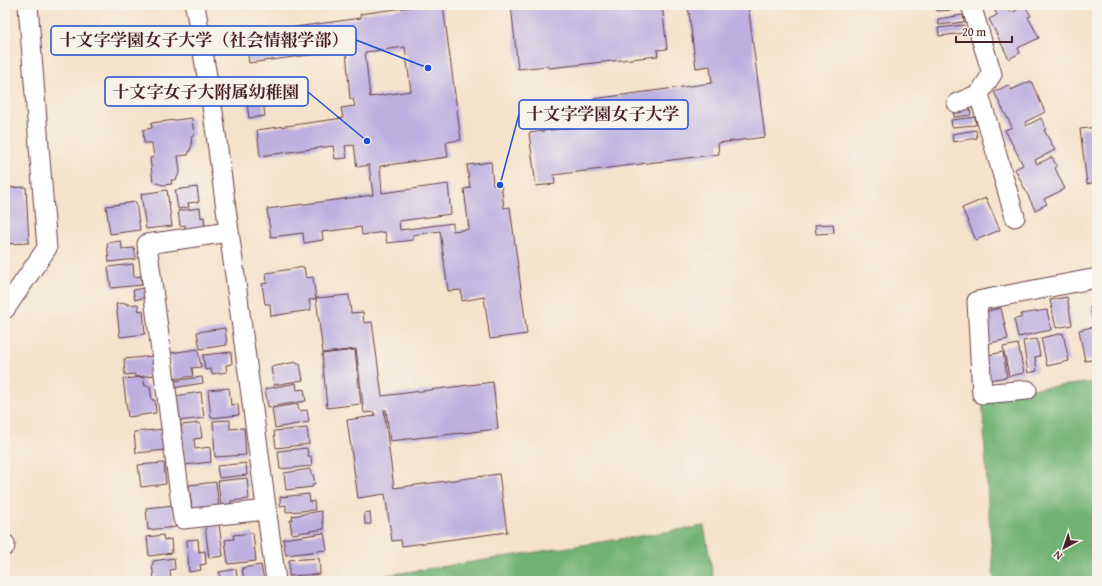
<svg xmlns="http://www.w3.org/2000/svg" width="1102" height="586" font-family="'Gentium Book Plus','Noto Serif JP',serif">
<style>
.forest{fill:#71b274;stroke:#5e6850}
.building{fill:#bdb0e0;fill-rule:evenodd}
.lines{fill:none;stroke-linecap:round;stroke-linejoin:round}
.minor-casing{stroke:#643c43;stroke-width:21}
.minor{stroke:#fff;stroke-width:19}
.leader{fill:none;stroke:#1d4ed8;stroke-width:1.5}
.callout-dot{fill:#1d4ed8;stroke:#f7f3e8;stroke-width:1.5}
.callout{fill:#f7f3e8;stroke:#1d4ed8;stroke-width:1.5}
.callout-label{font-size:17px;text-anchor:middle;font-weight:bold;fill:#4a1f2b}
</style>
<rect width="100%" height="100%" fill="#f7f3e8"/>
<filter id="ink" filterUnits="userSpaceOnUse"><feTurbulence type="fractalNoise" baseFrequency=".025" numOctaves="2"/><feDisplacementMap in="SourceGraphic" scale="8" xChannelSelector="R" yChannelSelector="G"/><feConvolveMatrix kernelMatrix="1 2 1 2 8 2 1 2 1" color-interpolation-filters="sRGB"/></filter>
<filter id="wash" filterUnits="userSpaceOnUse"><feTurbulence type="fractalNoise" baseFrequency=".012" numOctaves="4" result="noise"/><feDisplacementMap in="SourceGraphic" scale="16" xChannelSelector="R" yChannelSelector="G"/><feGaussianBlur stdDeviation="0.9" result="paint"/><feColorMatrix in="noise" values="0 0 0 0 0 0 0 0 0 0 0 0 0 0 0 0 0 1.4 0 .05"/><feComposite in="paint" operator="in"/></filter>
<g filter="url(#wash)">
<rect width="100%" height="100%" fill="#f5e2ca"/>
<!-- forest -->
<path class="forest" d="M 1097,382 L 1097,581 L 994,581 L 988,503 L 982,394 Z
M 704,526 L 714,581 L 363,581 L 362,579 Z"/>
<g id="blocks">
<!-- building -->
<path class="building" d="M 425,5 L 443,5 L 461,140 L 446,142 L 448,157 L 380,166 L 382,193 L 448,184 L 451,214 L 399,221 L 400,230 L 453,223 L 453,231 L 469,229 L 464,189 L 470,188 L 467,165 L 491,162 L 493,185 L 501,184 L 504,208 L 510,207 L 527,334 L 490,339 L 484,297 L 462,301 L 461,290 L 448,291 L 440,231 L 413,235 L 413,240 L 387,243 L 385,232 L 362,235 L 361,227 L 322,232 L 323,240 L 304,243 L 303,233 L 271,237 L 267,209 L 373,195 L 369,165 L 357,167 L 354,145 L 345,146 L 347,158 L 335,159 L 333,146 L 260,156 L 257,130 L 343,118 L 341,108 L 355,106 L 353,99 L 350,99 L 346,50 L 249,63 L 245,34 L 361,18 L 360,14 ZM 405,47 L 411,91 L 370,97 L 365,52 Z
M 511,5 L 662,5 L 667,49 L 657,50 L 658,56 L 549,68 L 548,66 L 518,69 Z
M 688,5 L 748,5 L 765,137 L 718,143 L 719,154 L 554,175 L 555,184 L 536,186 L 529,133 L 596,124 L 593,99 L 712,83 L 710,66 L 696,68 Z
M 937,5 L 953,5 L 954,10 L 937,11 Z
M 992,5 L 1017,5 L 1009,9 L 1011,13 L 1025,6 L 1031,16 L 1028,17 L 1039,38 L 1018,48 L 1020,53 L 1009,59 L 989,19 L 997,15 Z
M 963,15 L 964,22 L 939,25 L 938,19 Z
M 964,25 L 965,33 L 939,36 L 938,28 Z
M 1031,81 L 1045,112 L 1025,122 L 1026,126 L 1041,118 L 1046,129 L 1044,130 L 1055,150 L 1035,160 L 1037,164 L 1052,157 L 1057,167 L 1055,168 L 1065,189 L 1044,199 L 1047,204 L 1035,210 L 1015,169 L 1023,165 L 1005,130 L 1012,127 L 994,92 L 1008,85 L 1011,90 Z
M 263,101 L 265,116 L 249,118 L 247,104 Z
M 970,108 L 971,115 L 954,117 L 953,110 Z
M 975,117 L 976,125 L 952,127 L 951,120 Z
M 192,118 L 194,136 L 191,136 L 192,145 L 188,155 L 178,156 L 180,171 L 176,180 L 171,180 L 172,184 L 163,185 L 153,182 L 150,158 L 154,157 L 152,143 L 144,143 L 143,130 L 152,128 L 151,123 Z
M 1097,127 L 1097,182 L 1087,184 L 1080,129 Z
M 976,130 L 977,138 L 953,142 L 952,134 Z
M 26,187 L 29,243 L 5,244 L 5,188 Z
M 197,187 L 199,202 L 188,203 L 189,207 L 178,209 L 175,190 Z
M 167,190 L 172,226 L 146,229 L 141,194 Z
M 986,198 L 1000,230 L 976,240 L 962,208 Z
M 136,202 L 140,230 L 110,234 L 106,206 Z
M 200,208 L 201,218 L 204,217 L 205,228 L 185,230 L 185,225 L 180,226 L 178,211 Z
M 833,224 L 834,233 L 816,234 L 815,225 Z
M 1094,234 L 1097,234 L 1097,247 L 1096,247 Z
M 121,241 L 122,249 L 134,248 L 136,259 L 109,262 L 107,243 Z
M 133,264 L 134,277 L 141,276 L 142,285 L 111,288 L 108,267 Z
M 304,267 L 306,278 L 313,277 L 316,299 L 309,300 L 311,310 L 271,316 L 270,304 L 265,304 L 262,284 L 267,283 L 266,273 Z
M 144,288 L 146,297 L 135,300 L 133,290 Z
M 349,295 L 351,313 L 363,312 L 364,323 L 372,322 L 382,396 L 493,382 L 498,429 L 390,441 L 386,410 L 384,410 L 394,488 L 499,474 L 507,532 L 402,546 L 401,540 L 392,541 L 385,494 L 358,498 L 347,420 L 375,416 L 374,412 L 364,413 L 356,349 L 323,353 L 316,298 Z
M 1067,297 L 1072,325 L 1056,328 L 1050,300 Z
M 127,303 L 127,305 L 138,304 L 139,311 L 143,310 L 145,334 L 120,337 L 116,304 Z
M 1097,305 L 1097,319 L 1093,320 L 1090,307 Z
M 1001,308 L 1008,339 L 986,344 L 980,313 Z
M 1047,310 L 1051,330 L 1018,337 L 1014,319 L 1021,318 L 1021,314 Z
M 1097,326 L 1097,359 L 1085,361 L 1079,330 Z
M 225,328 L 227,345 L 200,349 L 197,332 Z
M 1063,333 L 1069,361 L 1047,366 L 1041,338 Z
M 1037,339 L 1040,356 L 1035,357 L 1037,371 L 1028,373 L 1023,341 Z
M 1018,344 L 1024,373 L 1009,376 L 1003,347 Z
M 198,349 L 201,367 L 192,368 L 193,376 L 173,379 L 170,353 Z
M 355,350 L 361,404 L 327,408 L 322,354 Z
M 231,352 L 232,364 L 226,365 L 227,372 L 212,374 L 211,369 L 205,370 L 203,355 Z
M 1003,352 L 1007,377 L 989,380 L 984,356 Z
M 153,356 L 155,375 L 135,377 L 135,374 L 125,375 L 124,359 Z
M 296,362 L 297,364 L 300,364 L 303,380 L 274,385 L 271,367 Z
M 143,377 L 145,386 L 150,386 L 152,400 L 155,400 L 156,413 L 128,417 L 123,379 Z
M 202,377 L 203,383 L 173,388 L 172,381 Z
M 296,383 L 297,390 L 304,389 L 306,401 L 268,407 L 265,389 Z
M 229,388 L 231,405 L 238,404 L 239,415 L 211,418 L 208,390 Z
M 201,392 L 204,418 L 178,421 L 175,396 Z
M 298,404 L 299,411 L 307,410 L 309,422 L 275,428 L 272,408 Z
M 230,420 L 230,429 L 244,428 L 246,455 L 215,457 L 213,421 Z
M 200,423 L 202,438 L 194,439 L 195,449 L 210,447 L 211,462 L 185,465 L 181,425 Z
M 307,428 L 309,444 L 276,448 L 274,431 Z
M 164,429 L 166,450 L 136,453 L 134,432 Z
M 307,448 L 308,456 L 311,456 L 312,466 L 280,469 L 278,451 Z
M 164,463 L 166,484 L 141,487 L 138,465 Z
M 246,463 L 247,475 L 219,478 L 217,466 Z
M 310,469 L 311,474 L 313,474 L 315,484 L 312,484 L 313,487 L 286,490 L 284,473 Z
M 247,478 L 249,499 L 231,501 L 231,504 L 221,505 L 218,481 Z
M 216,482 L 219,507 L 192,510 L 189,485 Z
M 309,494 L 310,502 L 314,501 L 315,510 L 286,512 L 286,505 L 280,506 L 280,497 Z
M 174,505 L 176,527 L 148,530 L 146,508 Z
M 321,511 L 324,529 L 292,534 L 290,520 L 293,520 L 292,516 Z
M 370,512 L 371,524 L 365,524 L 364,513 Z
M 219,524 L 223,556 L 209,558 L 205,526 Z
M 253,533 L 256,561 L 228,564 L 225,540 L 234,539 L 233,535 Z
M 324,533 L 327,550 L 286,555 L 283,539 Z
M 163,535 L 164,540 L 171,539 L 172,553 L 149,556 L 147,537 Z
M 198,539 L 199,552 L 205,551 L 206,564 L 200,565 L 201,570 L 189,572 L 187,540 Z
M 174,558 L 175,569 L 170,570 L 171,579 L 162,581 L 162,578 L 154,579 L 152,565 L 153,565 L 153,561 Z
M 319,558 L 320,574 L 289,576 L 289,560 Z
M 261,565 L 264,581 L 244,581 L 242,568 Z
M 236,569 L 237,579 L 239,578 L 240,581 L 221,581 L 219,572 Z
M 313,577 L 314,581 L 291,581 L 291,580 Z"/>
</g>
</g>
<g filter="url(#ink)">
<use href="#blocks" fill-opacity="0" stroke="#643c43" stroke-width="1"/>
<g class="lines">
<!-- minor casing -->
<g class="minor-casing">
<path id="minor" d="M 195,5 L 213,112 L 276,581
M 979,94 L 1015,217
M 957,103 L 979,94 L 992,74 L 971,5
M 229,232 L 147,244 L 183,519 L 266,510
M 5,309 L 47,248 L 28,5
M 1027,390 L 982,394 L 977,301 L 1097,278
M 5,544 L 5,546"/>
</g>
<!-- minor -->
<use href="#minor" class="minor"/>
</g>
</g>
<!-- callouts -->
<path class="leader" d="M428 68L356 40M367 141L308 92M500 185L519 114"/>
<g class="callout-dot">
<circle cx="428" cy="68" r="4"/>
<circle cx="367" cy="141" r="4"/>
<circle cx="500" cy="185" r="4"/>
</g>
<g class="callout">
<rect x="51" y="26" width="305" height="29" rx="4"/>
<rect x="105" y="77" width="203" height="29" rx="4"/>
<rect x="519" y="100" width="169" height="29" rx="4"/>
</g>
<g class="callout-label">
<text x="204" y="46">十文字学園女子大学（社会情報学部）</text>
<text x="206" y="98">十文字女子大附属幼稚園</text>
<text x="603" y="120">十文字学園女子大学</text>
</g>
<!-- margin -->
<rect width="1102" height="586" fill="none" stroke="#f7f3e8" stroke-width="20"/>
<!-- north arrow -->
<g transform="translate(1064 548) rotate(220)" stroke="#f7f3e8" stroke-width="3" paint-order="stroke">
<path d="M0-3L7 15L0 10L-7 15Z" fill="#4a1f2b"/>
<text y="-6" font-size="11" font-weight="bold" text-anchor="middle" fill="#4a1f2b">N</text>
</g>
<!-- scale -->
<path d="M956 36v6h56v-6" fill="none" stroke="#4a1f2b" stroke-width="2"/>
<text x="962" y="36" font-size="12" fill="#4a1f2b" stroke="#f7f3e8" stroke-width="3" paint-order="stroke">20 m</text>
</svg>
